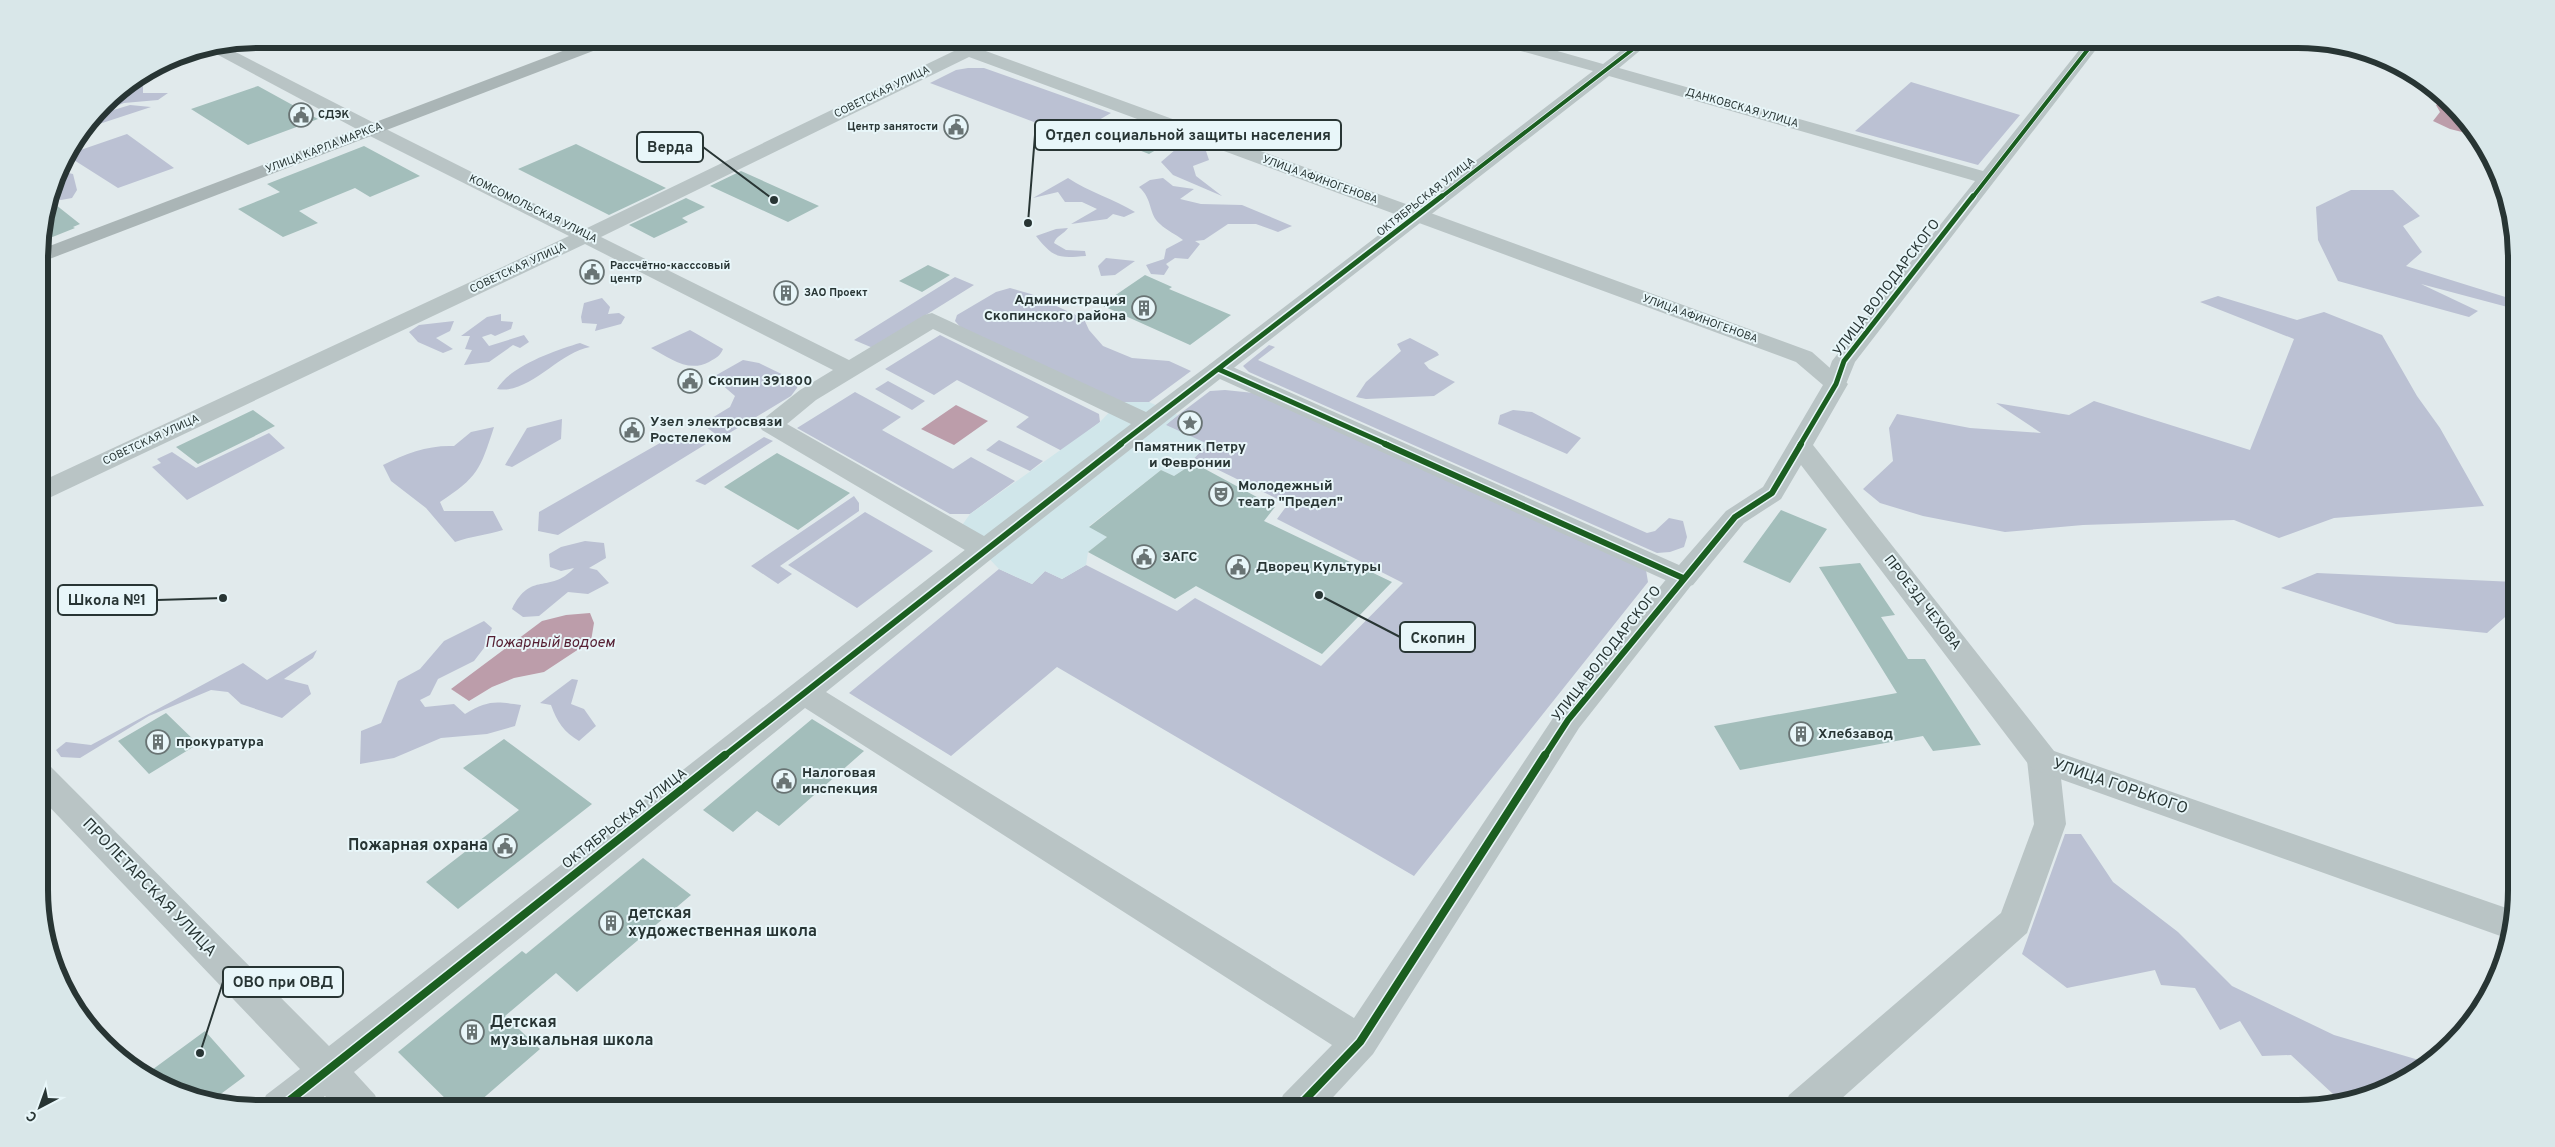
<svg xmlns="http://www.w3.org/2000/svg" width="2555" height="1147" font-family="Overpass,sans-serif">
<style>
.green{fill:#bbc1d3}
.plaza{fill:#d0e6ea}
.water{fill:#bc9daa}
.building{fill:#a3bebb}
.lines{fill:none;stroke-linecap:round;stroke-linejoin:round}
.minor{fill:#b9c4c5;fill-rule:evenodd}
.tertiary{fill:#b9c4c5;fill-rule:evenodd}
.secondary{fill:#aab5b6;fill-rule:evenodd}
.cycleway-far3-casing{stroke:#e8f6f9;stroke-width:5.5}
.cycleway-far2-casing{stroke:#e8f6f9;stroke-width:8}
.cycleway-far1-casing{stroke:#e8f6f9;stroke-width:9}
.cycleway-casing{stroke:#e8f6f9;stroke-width:11}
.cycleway-far3{stroke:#1b5e20;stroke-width:4}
.cycleway-far2{stroke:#1b5e20;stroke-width:5}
.cycleway-far1{stroke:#1b5e20;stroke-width:6}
.cycleway{stroke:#1b5e20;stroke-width:8}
.labels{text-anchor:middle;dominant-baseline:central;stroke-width:4;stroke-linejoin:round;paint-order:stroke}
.far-street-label{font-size:11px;fill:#283534;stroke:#e8f6f9}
.far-poi-label{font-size:11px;font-weight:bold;fill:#283534;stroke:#e8f6f9;text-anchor:start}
.street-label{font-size:14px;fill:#283534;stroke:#e8f6f9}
.poi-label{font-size:14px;font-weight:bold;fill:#283534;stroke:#e8f6f9;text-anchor:start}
.water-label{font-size:15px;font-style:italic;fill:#551f32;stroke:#e8f6f9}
.near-street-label{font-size:16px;fill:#283534;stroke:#e8f6f9}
.near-poi-label{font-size:16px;font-weight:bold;fill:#283534;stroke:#e8f6f9;text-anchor:start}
.rim{fill:none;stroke:#283534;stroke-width:6}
.leader{fill:none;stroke:#283534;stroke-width:2}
.callout-dot{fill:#283534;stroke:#e8f6f9;stroke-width:2}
.callout{fill:#e8f6f9;stroke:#283534;stroke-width:2}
.callout-label{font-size:15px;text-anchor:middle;font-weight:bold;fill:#283534}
</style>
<rect width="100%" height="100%" fill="#e1eaec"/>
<!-- green -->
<path class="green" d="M 968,68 L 984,68 L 1111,113 L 1071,136 L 930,83 L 956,70 Z
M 1911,82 L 2020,115 L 1978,165 L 1855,131 Z
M 143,85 L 143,93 L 168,93 L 158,100 L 124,103 L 98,113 L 114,93 Z
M 130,105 L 151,107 L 87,128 L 97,115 Z
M 127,134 L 174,168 L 118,188 L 66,155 Z
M 1176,149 L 1206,151 L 1209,160 L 1193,166 L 1196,176 L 1222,196 L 1173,175 L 1161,162 Z
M 59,171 L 73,174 L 77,190 L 72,198 L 61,200 L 52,198 Z
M 1068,178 C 1089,192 1114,199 1135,212 L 1124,217 L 1113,214 L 1107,219 L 1071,224 L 1097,209 L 1082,202 L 1065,202 L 1058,192 L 1033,198 Z
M 1163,178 L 1173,186 L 1194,189 L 1180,199 L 1201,204 L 1242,205 L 1292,226 L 1278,232 L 1256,224 L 1228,224 L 1204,240 L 1195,241 L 1200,244 L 1188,259 L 1175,258 L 1166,264 L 1169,267 L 1164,275 L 1151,274 L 1146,265 L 1164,259 L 1166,249 L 1183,240 C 1176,234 1167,231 1160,224 C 1148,214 1153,199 1139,187 L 1150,180 Z
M 2351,190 L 2393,190 L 2420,216 L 2403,226 L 2422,252 L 2406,266 L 2515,300 L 2515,309 L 2421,284 L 2478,311 L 2469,317 L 2338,281 L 2318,240 L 2316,207 Z
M 1068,228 C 1064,234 1056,236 1054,243 L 1066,250 L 1085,251 L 1086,256 C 1059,258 1054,259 1036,236 L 1056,229 Z
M 1106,258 L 1135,261 L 1115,275 L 1101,276 L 1098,266 Z
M 955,277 L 974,285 L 873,348 L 854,340 Z
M 1010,288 L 1031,294 L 1084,319 L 1089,330 L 1103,346 L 1132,358 L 1169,361 L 1191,371 L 1149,402 L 1119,402 L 962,329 L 955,321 L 957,315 L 996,292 Z
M 2218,296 L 2297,320 L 2324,312 L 2382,335 L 2417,396 L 2440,428 L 2484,506 L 2334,518 L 2279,538 L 2234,520 L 2083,525 L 2005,532 L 1923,516 L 1880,503 L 1863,489 L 1893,461 L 1889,428 L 1897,414 L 1970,428 L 2041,433 L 1996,403 L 2069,415 L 2094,401 L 2250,450 L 2294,339 L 2200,302 Z
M 602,298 L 610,307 L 608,314 L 619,313 L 625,317 L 621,324 L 595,331 L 597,324 L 582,323 L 581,317 L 584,303 Z
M 501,314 L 501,321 L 513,322 L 511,329 L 495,336 L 491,334 L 482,337 L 489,346 L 524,335 L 529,342 L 520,348 L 513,345 L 489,362 L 464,365 L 472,350 L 465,349 L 470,336 L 461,336 L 487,317 Z
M 454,321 L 450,331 L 436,338 L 453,349 L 443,353 L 418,342 L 409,332 L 419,325 Z
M 690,330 L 723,349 C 720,356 716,358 709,362 C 688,373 670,358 651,348 Z
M 940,335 L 1099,414 L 1100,422 L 1062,451 L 1016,427 L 1029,417 L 957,380 L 934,395 L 885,369 Z
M 1410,338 L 1437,352 L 1439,355 L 1424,363 L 1429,369 L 1455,382 L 1434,396 L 1366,399 L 1356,397 L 1366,382 L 1401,351 L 1397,344 Z
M 580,343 L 590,347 C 559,352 529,395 497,389 C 510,366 556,350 580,343 Z
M 1269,345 L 1275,347 L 1258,360 L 1647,533 L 1655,531 L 1669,518 L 1683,521 L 1687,537 L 1684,547 L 1670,552 L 1657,553 L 1249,372 L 1243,366 Z
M 743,360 L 759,363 L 798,382 L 797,388 L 791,396 L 721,438 L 702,424 L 730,407 L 735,396 L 713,377 Z
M 888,381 L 925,401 L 912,410 L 875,389 Z
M 1225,390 L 1254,393 L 1646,570 L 1648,582 L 1414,876 L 1057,667 L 951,756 L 849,693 L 999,569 L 1032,584 L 1045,571 L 1062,579 L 1086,565 L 1177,611 L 1195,598 L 1321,666 L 1403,583 L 1277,519 L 1288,504 L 1194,458 L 1207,445 L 1165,425 L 1210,391 Z
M 855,392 L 901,417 L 882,430 L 953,469 L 971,457 L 1015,481 L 970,514 L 950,514 L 797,428 Z
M 1513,410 L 1532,412 L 1581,438 L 1567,454 L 1498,424 L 1500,415 Z
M 562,419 L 561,439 L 512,467 L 505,465 L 527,428 Z
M 494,427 C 480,470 478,477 440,502 L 444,511 L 493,511 L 503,530 C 486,535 472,536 455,542 L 426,508 L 391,481 L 383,465 C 407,453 428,445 454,446 L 471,432 Z
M 269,433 L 285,448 L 187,500 L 152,467 L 161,463 L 157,459 L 172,452 L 196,468 Z
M 689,434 L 706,444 L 558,535 L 538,531 L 539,512 L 674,435 Z
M 764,437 L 773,441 L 705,485 L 695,481 Z
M 999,440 L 1043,461 L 1030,471 L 986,450 Z
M 854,496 L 859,503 L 859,511 L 780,566 L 792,574 L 778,584 L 751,566 Z
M 865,512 L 933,551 L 857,608 L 788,565 Z
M 585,541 L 604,543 L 606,558 L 589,568 L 597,570 L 609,583 L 588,594 L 568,592 L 539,616 L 523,617 L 512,609 C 531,570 549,595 574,568 L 561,571 L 550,567 L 549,554 L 561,547 Z
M 2317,573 L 2515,582 L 2515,612 L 2513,610 L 2487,633 L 2396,624 L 2281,588 Z
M 484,621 L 492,628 L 484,648 L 474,661 L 438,679 L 430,695 L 420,700 L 425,707 L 454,704 L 465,714 C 488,700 495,701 521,705 L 515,726 L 487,734 L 441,738 L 394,758 L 360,764 L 361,731 L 381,723 L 398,681 L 420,669 L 444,641 Z
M 317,650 L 313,658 L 284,679 L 308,685 L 311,694 L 282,718 L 241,704 L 228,692 L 211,690 L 149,716 L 80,758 L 61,757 L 56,750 L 66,742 L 91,745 L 243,663 L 267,680 Z
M 572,679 L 578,680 L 571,704 L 584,709 L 596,726 L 579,741 C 564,732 557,722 551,705 L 540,703 Z
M 2065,834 L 2081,834 L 2113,882 L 2178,932 L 2232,986 L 2334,1035 L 2429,1063 L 2419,1071 L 2368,1097 L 2361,1094 L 2333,1094 L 2291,1055 L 2262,1056 L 2240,1021 L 2220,1030 L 2195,988 L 2161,985 L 2155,970 L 2067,988 L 2022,954 Z"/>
<!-- plaza -->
<path class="plaza" d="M 1119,402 L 1149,402 L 1178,415 L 1166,425 L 1208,444 L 1194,458 L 1194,463 L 1174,476 L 1161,470 L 1089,526 L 1107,537 L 1088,552 L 1086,565 L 1062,579 L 1045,571 L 1032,584 L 999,569 L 960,528 L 970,514 L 1100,422 Z"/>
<!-- water -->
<path class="water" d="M 2445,99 L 2471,125 L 2478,136 L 2450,129 L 2433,121 L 2440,112 L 2436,105 Z
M 956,405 L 988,421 L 954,445 L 921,429 Z
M 590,613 L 594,623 L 591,641 L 544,672 L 514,678 L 492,687 L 469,701 L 451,689 L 542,621 L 566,615 Z"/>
<!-- building -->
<path class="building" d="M 258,86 L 318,119 L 248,145 L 191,109 Z
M 1137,127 L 1173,140 L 1149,154 L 1113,140 Z
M 576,144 L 666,188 L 609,215 L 518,169 Z
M 364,146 L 420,176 L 370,197 L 355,188 L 299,211 L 318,223 L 283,237 L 238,209 L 280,192 L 267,184 Z
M 741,171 L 819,206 L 788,222 L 710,186 Z
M 686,198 L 705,207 L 682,218 L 688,222 L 654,238 L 629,225 Z
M 51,201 L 80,224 L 73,227 L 75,228 L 40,242 Z
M 928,265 L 950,275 L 922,292 L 899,281 Z
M 1145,275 L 1172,287 L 1169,289 L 1231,315 L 1190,345 L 1101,305 Z
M 253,410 L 275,426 L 198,464 L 176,447 Z
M 777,453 L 850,493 L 798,530 L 724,487 Z
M 1194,463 L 1275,507 L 1264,521 L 1392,582 L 1322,654 L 1196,586 L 1175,599 L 1088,552 L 1107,537 L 1089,527 L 1161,470 L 1174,476 Z
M 1781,510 L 1827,529 L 1790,583 L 1743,562 Z
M 1860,563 L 1895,615 L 1881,617 L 1908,659 L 1925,659 L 1981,745 L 1933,751 L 1923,736 L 1740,770 L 1714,726 L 1897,693 L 1819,567 Z
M 166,713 L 198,744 L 149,774 L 118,741 Z
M 812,719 L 864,751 L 779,826 L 757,811 L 733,832 L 703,810 Z
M 504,739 L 592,804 L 458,909 L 426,882 L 519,810 L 463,768 Z
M 643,858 L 691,895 L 577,992 L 556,973 L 505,1016 L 540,1049 L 472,1108 L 455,1108 L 398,1052 L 522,951 L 526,954 Z
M 205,1031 L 245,1076 L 214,1099 L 174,1091 L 145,1075 Z"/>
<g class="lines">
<!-- minor -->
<path class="minor" d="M 1490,39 L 1515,39 L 1603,64 L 1636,39 L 1654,39 L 1619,68 L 1983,171 L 2088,39 L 2104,39 L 1855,362 L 1844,389 L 1836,391 L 1828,389 L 1824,384 L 1832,361 L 1975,181 L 1609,76 L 1226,374 L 1218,376 L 1210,374 L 1206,369 L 1210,364 L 1593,71 L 1492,43 Z
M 224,46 L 380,126 L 382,130 L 380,134 L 366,134 L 207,49 Z
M 985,540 L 995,542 L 998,549 L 995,556 L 826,692 L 1354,1018 L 1557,712 L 1673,571 L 1683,568 L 1693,571 L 1697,578 L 1579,728 L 1373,1054 L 1323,1108 L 1278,1108 L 1283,1095 L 1332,1045 L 805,708 L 354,1072 L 375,1095 L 380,1108 L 336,1108 L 325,1096 L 310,1108 L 261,1108 L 266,1095 L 300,1069 L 40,797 L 40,763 L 51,767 L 329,1046 L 975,542 Z
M 2043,748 L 2054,751 L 2059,760 L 2066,824 L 2027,933 L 1831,1108 L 1784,1108 L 1789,1095 L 2001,913 L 2034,824 L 2027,760 L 2032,751 Z"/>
<!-- tertiary -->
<path class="tertiary" d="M 929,39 L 952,39 L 968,45 L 978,41 L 984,42 L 986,46 L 983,50 L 1812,352 L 1848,384 L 1813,445 L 2054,751 L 2512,910 L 2506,938 L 2032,769 L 1801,465 L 1781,499 L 1744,523 L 1693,585 L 1683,588 L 1220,379 L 995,556 L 985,558 L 975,556 L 762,430 L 759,425 L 762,420 L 800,390 L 833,370 L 585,244 L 49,498 L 40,500 L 40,482 L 569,236 L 366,134 L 364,130 L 366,126 L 380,126 L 585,229 L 954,51 L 931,43 ZM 969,57 L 1796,362 L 1823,385 L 1763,487 L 1726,511 L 1679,565 L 1226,364 L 1218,362 L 1210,364 L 1146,412 L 932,313 L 924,315 L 849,360 L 601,237 ZM 933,329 L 1131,424 L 984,536 L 787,424 L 816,400 Z"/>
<!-- secondary -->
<path class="secondary" d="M 594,39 L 616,39 L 614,43 L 39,263 L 39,250 Z"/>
<!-- cycleway-far3 casing -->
<g class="cycleway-far3-casing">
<path id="cycleway-far3" d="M 1440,198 L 1646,39
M 1972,198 L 2096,39"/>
</g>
<!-- cycleway-far2 casing -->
<g class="cycleway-far2-casing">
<path id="cycleway-far2" d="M 1218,369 L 1442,196
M 1119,445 L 1218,369 L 1388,445
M 1800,445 L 1836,384 L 1844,361 L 1973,196"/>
</g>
<!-- cycleway-far1 casing -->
<g class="cycleway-far1-casing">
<path id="cycleway-far1" d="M 1385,444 L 1683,578
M 723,757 L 1121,444
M 1544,757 L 1568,720 L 1735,517 L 1772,493 L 1801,444"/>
</g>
<!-- cycleway casing -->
<g class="cycleway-casing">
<path id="cycleway" d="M 280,1108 L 725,755
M 1297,1108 L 1360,1042 L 1545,755"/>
</g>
<!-- cycleway-far3 -->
<use href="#cycleway-far3" class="cycleway-far3"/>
<!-- cycleway-far2 -->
<use href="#cycleway-far2" class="cycleway-far2"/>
<!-- cycleway-far1 -->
<use href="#cycleway-far1" class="cycleway-far1"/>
<!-- cycleway -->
<use href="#cycleway" class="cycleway"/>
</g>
<!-- icons -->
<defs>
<g id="civic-ring" transform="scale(1.25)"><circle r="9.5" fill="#e8f6f9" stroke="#697474" stroke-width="1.5"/><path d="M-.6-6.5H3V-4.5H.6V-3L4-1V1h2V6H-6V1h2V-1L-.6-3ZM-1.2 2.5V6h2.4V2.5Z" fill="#697474"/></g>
<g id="building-ring" transform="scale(1.25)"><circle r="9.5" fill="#e8f6f9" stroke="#697474" stroke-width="1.5"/><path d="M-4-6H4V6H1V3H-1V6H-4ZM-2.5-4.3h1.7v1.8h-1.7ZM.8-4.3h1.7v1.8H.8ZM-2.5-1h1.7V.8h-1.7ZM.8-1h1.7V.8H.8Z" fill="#697474"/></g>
<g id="sight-ring" transform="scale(1.25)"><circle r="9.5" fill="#e8f6f9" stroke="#697474" stroke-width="1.5"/><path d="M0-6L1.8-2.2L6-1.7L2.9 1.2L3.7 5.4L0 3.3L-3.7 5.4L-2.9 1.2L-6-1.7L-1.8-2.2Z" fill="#697474"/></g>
<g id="theatre-ring" transform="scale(1.25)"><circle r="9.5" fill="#e8f6f9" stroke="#697474" stroke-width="1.5"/><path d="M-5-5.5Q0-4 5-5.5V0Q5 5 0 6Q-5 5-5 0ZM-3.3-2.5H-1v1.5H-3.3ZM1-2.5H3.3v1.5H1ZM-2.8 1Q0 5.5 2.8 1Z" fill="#697474"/></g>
</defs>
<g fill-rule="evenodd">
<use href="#civic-ring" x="301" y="115"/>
<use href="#civic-ring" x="956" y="127"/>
<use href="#civic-ring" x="592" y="272"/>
<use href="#building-ring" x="786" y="293"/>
<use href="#building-ring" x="1144" y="308"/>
<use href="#civic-ring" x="690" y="381"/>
<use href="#sight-ring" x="1190" y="423"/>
<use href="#civic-ring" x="632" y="430"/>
<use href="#theatre-ring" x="1221" y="494"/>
<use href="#civic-ring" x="1144" y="557"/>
<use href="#civic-ring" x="1238" y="567"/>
<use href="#building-ring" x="1801" y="734"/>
<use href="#building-ring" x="158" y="742"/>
<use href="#civic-ring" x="784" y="781"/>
<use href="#civic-ring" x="505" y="846"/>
<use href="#building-ring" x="611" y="923"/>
<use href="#building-ring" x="472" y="1032"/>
</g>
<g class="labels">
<!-- far-street labels -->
<g class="far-street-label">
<text transform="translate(882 92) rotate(-26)">СОВЕТСКАЯ УЛИЦА</text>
<text transform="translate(1742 108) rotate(16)">ДАНКОВСКАЯ УЛИЦА</text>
<text transform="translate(324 148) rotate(-21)">УЛИЦА КАРЛА МАРКСА</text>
<text transform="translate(1320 180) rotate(20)">УЛИЦА АФИНОГЕНОВА</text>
<text transform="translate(1426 197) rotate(-38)">ОКТЯБРЬСКАЯ УЛИЦА</text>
<text transform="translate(533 209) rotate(26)">КОМСОМОЛЬСКАЯ УЛИЦА</text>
<text transform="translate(518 268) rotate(-25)">СОВЕТСКАЯ УЛИЦА</text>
<text transform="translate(1700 319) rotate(20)">УЛИЦА АФИНОГЕНОВА</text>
<text transform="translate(151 440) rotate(-25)">СОВЕТСКАЯ УЛИЦА</text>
</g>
<!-- far-poi labels -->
<g class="far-poi-label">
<text x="318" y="115">СДЭК</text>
<text x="938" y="127" text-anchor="end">Центр занятости</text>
<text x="610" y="266">Рассчётно-касссовый<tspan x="610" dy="13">центр</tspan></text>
<text x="804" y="293">ЗАО Проект</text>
</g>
<!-- street labels -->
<g class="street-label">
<text transform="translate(1887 288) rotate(-53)">УЛИЦА ВОЛОДАРСКОГО</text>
<text transform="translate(1922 603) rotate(52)">ПРОЕЗД ЧЕХОВА</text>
<text transform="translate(1607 654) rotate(-52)">УЛИЦА ВОЛОДАРСКОГО</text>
<text transform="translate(625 819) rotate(-38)">ОКТЯБРЬСКАЯ УЛИЦА</text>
</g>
<!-- poi labels -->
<g class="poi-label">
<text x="1126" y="300" text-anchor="end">Администрация<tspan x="1126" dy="16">Скопинского района</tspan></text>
<text x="708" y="381">Скопин 391800</text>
<text x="650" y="422">Узел электросвязи<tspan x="650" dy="16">Ростелеком</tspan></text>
<text x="1190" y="447" text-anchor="middle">Памятник Петру<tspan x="1190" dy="16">и Февронии</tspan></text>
<text x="1238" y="486">Молодежный<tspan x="1238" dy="16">театр "Предел"</tspan></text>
<text x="1162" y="557">ЗАГС</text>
<text x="1256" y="567">Дворец Культуры</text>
<text x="1818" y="734">Хлебзавод</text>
<text x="176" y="742">прокуратура</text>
<text x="802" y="773">Налоговая<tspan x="802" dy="16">инспекция</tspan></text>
</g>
<!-- water labels -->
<g class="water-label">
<text x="550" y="643">Пожарный водоем</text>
</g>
<!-- near-street labels -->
<g class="near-street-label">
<text transform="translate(2120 787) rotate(19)">УЛИЦА ГОРЬКОГО</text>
<text transform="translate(149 888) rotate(46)">ПРОЛЕТАРСКАЯ УЛИЦА</text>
</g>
<!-- near-poi labels -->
<g class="near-poi-label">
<text x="488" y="846" text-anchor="end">Пожарная охрана</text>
<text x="628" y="914">детская<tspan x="628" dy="18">художественная школа</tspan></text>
<text x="490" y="1023">Детская<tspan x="490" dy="18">музыкальная школа</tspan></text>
</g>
</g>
<!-- crop -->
<path d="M0 0H2555V1147H0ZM258 48H2298A210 210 0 0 1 2508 258V890A210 210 0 0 1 2298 1100H258A210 210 0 0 1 48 890V258A210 210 0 0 1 258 48Z" fill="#d9e7e9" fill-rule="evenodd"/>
<path class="rim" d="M258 48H2298A210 210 0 0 1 2508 258V890A210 210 0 0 1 2298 1100H258A210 210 0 0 1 48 890V258A210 210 0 0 1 258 48Z"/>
<!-- callouts -->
<path class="leader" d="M1028 223L1035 135M774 200L703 147M223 598L157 600M1319 595L1400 637M200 1053L223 982"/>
<g class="callout-dot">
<circle cx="1028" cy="223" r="5"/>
<circle cx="774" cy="200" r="5"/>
<circle cx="223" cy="598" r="5"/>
<circle cx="1319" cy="595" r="5"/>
<circle cx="200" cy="1053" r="5"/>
</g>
<g class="callout">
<rect x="1035" y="120" width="306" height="30" rx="5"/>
<rect x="637" y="132" width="66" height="30" rx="5"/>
<rect x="58" y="585" width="99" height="30" rx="5"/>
<rect x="1400" y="622" width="75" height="30" rx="5"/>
<rect x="223" y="967" width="120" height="30" rx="5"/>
</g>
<g class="callout-label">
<text x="1188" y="140">Отдел социальной защиты населения</text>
<text x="670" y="152">Верда</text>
<text x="107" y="605">Школа №1</text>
<text x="1438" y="643">Скопин</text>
<text x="283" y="987">ОВО при ОВД</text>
</g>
<!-- north arrow -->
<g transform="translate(40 1107) rotate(221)" stroke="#e8f6f9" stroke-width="4" paint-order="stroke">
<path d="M0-4L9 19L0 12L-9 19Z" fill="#283534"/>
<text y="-8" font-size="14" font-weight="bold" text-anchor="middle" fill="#283534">С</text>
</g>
</svg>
